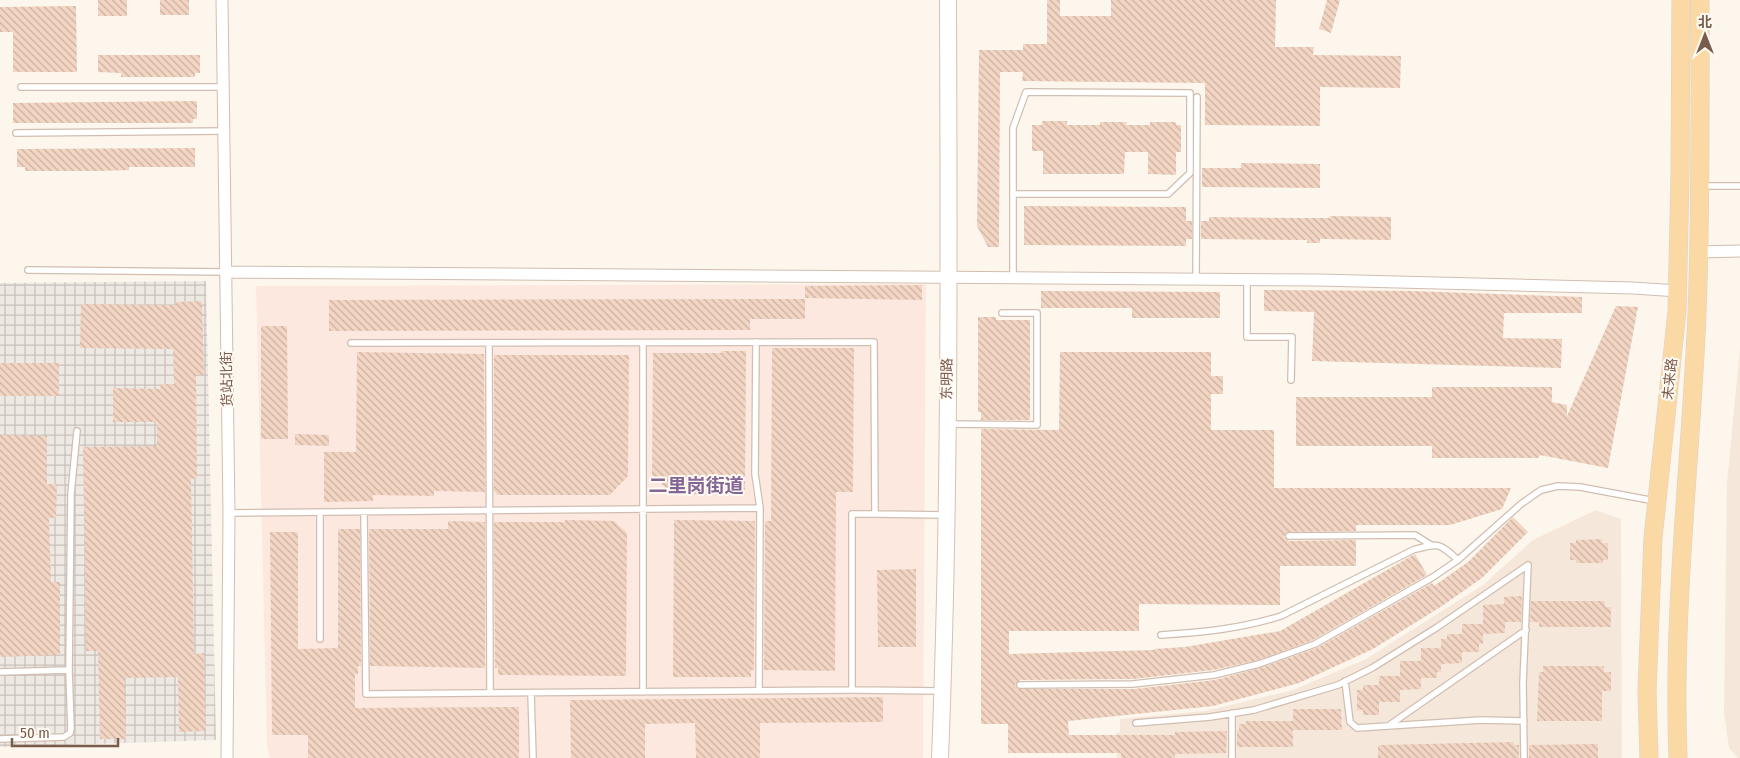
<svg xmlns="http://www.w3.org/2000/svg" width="1740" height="758" font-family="'Fira Sans Condensed','Noto Sans SC',sans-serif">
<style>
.residential{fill:#f5e8da}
.commercial{fill:#fde8e0}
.industrial{fill:url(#industrial-grid)}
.building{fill:url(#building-back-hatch)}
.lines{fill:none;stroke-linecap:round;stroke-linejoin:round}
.lane-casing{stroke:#d1beb0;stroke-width:8}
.street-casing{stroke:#d1beb0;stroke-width:13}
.secondary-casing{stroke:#d6c0b0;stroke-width:18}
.primary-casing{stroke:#dad1cd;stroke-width:19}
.lane{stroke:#fff;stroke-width:5.5}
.street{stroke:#fff;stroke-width:11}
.secondary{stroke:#fff;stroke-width:16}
.primary{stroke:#fbd9a5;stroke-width:18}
.labels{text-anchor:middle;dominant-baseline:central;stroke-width:4;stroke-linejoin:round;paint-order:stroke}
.street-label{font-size:14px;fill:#7a5c4d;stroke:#fffaf3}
.district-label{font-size:19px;font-weight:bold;fill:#846695;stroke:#fffaf3}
</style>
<defs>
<pattern id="industrial-grid" width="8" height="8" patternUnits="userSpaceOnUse" patternTransform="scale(1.25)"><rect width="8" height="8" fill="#efe9e4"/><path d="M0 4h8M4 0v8" fill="none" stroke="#c7c0bb"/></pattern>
<pattern id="building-back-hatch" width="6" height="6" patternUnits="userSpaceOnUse" patternTransform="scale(1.25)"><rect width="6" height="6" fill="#f3d5c3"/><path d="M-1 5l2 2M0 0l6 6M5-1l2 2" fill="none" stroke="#cab0a1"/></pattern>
</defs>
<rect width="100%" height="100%" fill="#fdf6ec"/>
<!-- residential -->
<path class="residential" d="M 1740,348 L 1740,758 L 1738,758 L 1729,748 L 1724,713 L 1727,483 Z
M 1596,510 L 1621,519 L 1622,758 L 1117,758 L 1116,733 L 1120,732 L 1120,719 L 1205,711 L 1293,690 L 1366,659 L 1483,585 L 1533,540 Z"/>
<!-- commercial -->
<path class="commercial" d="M 926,284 L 923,758 L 270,758 L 267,745 L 256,286 Z"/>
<!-- industrial -->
<path class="industrial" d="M 206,281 L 216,740 L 0,747 L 0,283 Z"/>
<!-- building -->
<path class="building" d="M 98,0 L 127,0 L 127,16 L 98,16 Z
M 160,0 L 189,0 L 189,15 L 160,15 Z
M 1047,0 L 1060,0 L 1060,16 L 1111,16 L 1111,0 L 1276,0 L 1275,47 L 1314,47 L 1313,55 L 1401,56 L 1400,88 L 1320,87 L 1320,126 L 1205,125 L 1205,83 L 1022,81 L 1023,72 L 1000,72 L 999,247 L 988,247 L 977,226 L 979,50 L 1023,50 L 1023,44 L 1047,44 Z
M 1327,0 L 1340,0 L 1331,33 L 1319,29 Z
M 76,6 L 77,72 L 13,72 L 13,32 L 0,32 L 0,7 Z
M 98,55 L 200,55 L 200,73 L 195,73 L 195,77 L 121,77 L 121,73 L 98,72 Z
M 197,101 L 197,119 L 193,119 L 193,123 L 13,123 L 13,103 Z
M 1042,121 L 1067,121 L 1067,125 L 1100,125 L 1100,122 L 1127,122 L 1126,125 L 1150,125 L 1150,122 L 1176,122 L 1176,125 L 1181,125 L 1181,152 L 1176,152 L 1176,175 L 1148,174 L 1148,152 L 1125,152 L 1124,174 L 1043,174 L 1043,151 L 1032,151 L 1032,125 L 1042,125 Z
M 195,148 L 195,167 L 129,167 L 129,170 L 99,171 L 25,171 L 25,167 L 17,167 L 17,149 Z
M 1241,163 L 1320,164 L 1320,188 L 1202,187 L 1202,168 L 1241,168 Z
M 1024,206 L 1186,207 L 1186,221 L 1192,221 L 1192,239 L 1186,239 L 1186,246 L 1024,245 Z
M 1330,216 L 1391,217 L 1391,240 L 1320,239 L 1320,243 L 1307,243 L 1307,240 L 1201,239 L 1201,221 L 1209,221 L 1209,217 L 1306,218 L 1330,218 Z
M 922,285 L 922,300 L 805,298 L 805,286 Z
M 1264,290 L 1411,291 L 1582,297 L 1582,313 L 1504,313 L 1503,338 L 1562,339 L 1561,368 L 1312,361 L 1314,312 L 1264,311 Z
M 1041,291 L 1220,292 L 1220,318 L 1132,318 L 1132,308 L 1041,308 Z
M 805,299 L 805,319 L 750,319 L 750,330 L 329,331 L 329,300 Z
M 202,301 L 204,375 L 196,375 L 197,478 L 191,479 L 194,654 L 204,653 L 206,731 L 179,732 L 178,677 L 125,678 L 126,739 L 100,739 L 98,651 L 86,651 L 83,447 L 157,446 L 157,422 L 113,422 L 113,388 L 160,389 L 161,384 L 174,384 L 173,349 L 80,348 L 81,304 L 176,305 L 176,302 Z
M 1616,306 L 1638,307 L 1608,468 L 1540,455 L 1538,458 L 1432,458 L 1432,446 L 1296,446 L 1296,397 L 1432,397 L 1432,387 L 1552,387 L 1552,402 L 1567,405 L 1567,416 Z
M 978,317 L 996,317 L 996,320 L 1030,320 L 1030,420 L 981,420 L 981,412 L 978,412 Z
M 261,326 L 287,326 L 288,439 L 261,439 Z
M 772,348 L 854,348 L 853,492 L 836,492 L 835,671 L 764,670 L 765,521 L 771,521 Z
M 721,351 L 746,351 L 745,495 L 672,494 L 652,475 L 653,353 L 721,353 Z
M 357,352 L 484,354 L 485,492 L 434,491 L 434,496 L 373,495 L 373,501 L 324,502 L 324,452 L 356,452 Z
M 1060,352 L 1211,352 L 1211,376 L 1223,376 L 1223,394 L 1211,394 L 1211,430 L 1274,430 L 1274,488 L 1511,488 L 1502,509 L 1450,525 L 1356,525 L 1356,531 L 1287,532 L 1284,537 L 1289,541 L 1356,540 L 1356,566 L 1280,566 L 1280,605 L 1139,604 L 1139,631 L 1009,631 L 1009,654 L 1154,650 L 1154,649 L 1185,647 L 1280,631 L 1415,554 L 1427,575 L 1313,640 L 1258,660 L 1213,670 L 1133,679 L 1020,680 L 1015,685 L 1018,689 L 1134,689 L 1215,680 L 1260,668 L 1317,648 L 1432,583 L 1434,586 L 1468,562 L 1513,517 L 1528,532 L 1482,578 L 1442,606 L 1373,649 L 1299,683 L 1213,706 L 1068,721 L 1069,735 L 1175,735 L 1175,732 L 1227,731 L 1226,753 L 1175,754 L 1175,758 L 1121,758 L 1121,753 L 1008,753 L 1008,724 L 981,724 L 981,429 L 1059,430 Z
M 494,355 L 629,355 L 628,476 L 610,495 L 496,495 L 496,492 L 494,492 Z
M 0,363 L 59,363 L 59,396 L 0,396 Z
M 295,434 L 329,435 L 329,446 L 295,445 Z
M 0,435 L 47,436 L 47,484 L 57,484 L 56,518 L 49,518 L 51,582 L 60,582 L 60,655 L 0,657 Z
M 565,520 L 614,521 L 627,533 L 626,676 L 498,675 L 498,668 L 495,668 L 494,522 L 565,522 Z
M 674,520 L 755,521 L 754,670 L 751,670 L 751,677 L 673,677 Z
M 448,521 L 485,522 L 485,668 L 370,666 L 369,529 L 448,529 Z
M 338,529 L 360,529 L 361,666 L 358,666 L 358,674 L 355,674 L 355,708 L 519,707 L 519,758 L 308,758 L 308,735 L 272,735 L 270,532 L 298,532 L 298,649 L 338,648 Z
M 1602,539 L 1602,543 L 1608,543 L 1608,560 L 1603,560 L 1603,563 L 1576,563 L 1576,560 L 1570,560 L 1570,543 L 1576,543 L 1576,540 Z
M 916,569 L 916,647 L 878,647 L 877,570 Z
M 1522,596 L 1521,622 L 1505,622 L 1505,633 L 1483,634 L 1483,644 L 1479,644 L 1479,652 L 1462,652 L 1462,663 L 1441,664 L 1441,672 L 1437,672 L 1437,678 L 1421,678 L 1421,689 L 1400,690 L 1400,702 L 1379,702 L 1379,715 L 1363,715 L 1363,710 L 1357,710 L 1357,690 L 1363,690 L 1363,685 L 1379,685 L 1379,676 L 1400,676 L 1400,661 L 1421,661 L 1421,648 L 1441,648 L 1441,639 L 1447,639 L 1447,634 L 1462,634 L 1462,624 L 1483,624 L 1483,605 L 1504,604 L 1504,597 Z
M 1531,601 L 1605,601 L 1605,607 L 1611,607 L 1611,627 L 1539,627 L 1539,622 L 1530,622 Z
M 1543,666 L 1604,666 L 1604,672 L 1611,672 L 1611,691 L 1602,691 L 1602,721 L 1537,721 L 1539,672 L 1543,672 Z
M 883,697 L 883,722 L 760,723 L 760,758 L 696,758 L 695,723 L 645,724 L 645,758 L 571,758 L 570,700 Z
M 1293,709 L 1341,709 L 1342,730 L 1293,730 L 1293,747 L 1237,747 L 1237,731 L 1239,731 L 1239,724 L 1246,724 L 1246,721 L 1293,721 Z
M 1514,742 L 1514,745 L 1519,745 L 1519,758 L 1378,758 L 1378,745 Z
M 1598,744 L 1598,758 L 1529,758 L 1529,745 Z"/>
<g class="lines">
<!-- lane casing -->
<g class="lane-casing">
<path id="lane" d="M 21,87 L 223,87
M 16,133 L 224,131
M 1702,186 L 1740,186
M 28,270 L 226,272
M 1013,277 L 1013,128 L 1026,92 L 1190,93 L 1190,173 L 1168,194 L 1013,194
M 1196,279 L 1197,97
M 1247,279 L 1247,337 L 1292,337 L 1291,380
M 756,342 L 755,474 L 760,508 L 759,691
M 351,343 L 874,342 L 875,514 L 852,514 L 852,690
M 489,343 L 490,693
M 643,343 L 643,692
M 949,424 L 1037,425 L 1037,313 L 1002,313
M 320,512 L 320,639
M 364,512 L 366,694 L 852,690 L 941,691
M 229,513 L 760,508
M 875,514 L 945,515
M 1289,536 L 1415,535 L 1431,545
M 1161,635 C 1204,632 1240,629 1281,616 L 1413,550 C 1439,543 1438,542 1458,560
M 0,672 L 69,670
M 1345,681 L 1350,722 L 1357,728 L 1481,720 L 1524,721
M 1020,685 L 1133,684 L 1214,675 L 1259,664 L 1315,644 L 1433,577 L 1458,560 L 1521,504 L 1541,490 L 1558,486 L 1580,487 L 1655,501
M 531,693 L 533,758
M 1232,713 L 1232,758
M 1136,723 L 1210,717 L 1254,710 L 1338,685 L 1372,668 L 1436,628 L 1528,565
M 1391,724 L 1526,630
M 0,739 L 64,737 L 70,733 L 71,729 L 69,670 L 71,494 L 77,431
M 1524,758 L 1523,683 L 1528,565"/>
</g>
<!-- street casing -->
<g class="street-casing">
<path id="street" d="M 222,0 L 229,513 L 227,758
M 1698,252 L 1740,251
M 226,272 L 1319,280 L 1633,288 L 1678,291"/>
</g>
<!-- secondary casing -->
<g class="secondary-casing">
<path id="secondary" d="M 940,758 C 950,506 949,253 948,0"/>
</g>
<!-- primary casing -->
<g class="primary-casing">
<path id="primary" d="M 1649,758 L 1647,691 L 1653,538 L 1677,311 L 1680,175 L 1681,0
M 1678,758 C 1672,609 1691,461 1697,313 C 1701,209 1700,104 1700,0"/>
</g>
<!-- lane -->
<use href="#lane" class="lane"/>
<!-- street -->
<use href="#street" class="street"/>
<!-- secondary -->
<use href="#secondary" class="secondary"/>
<!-- primary -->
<use href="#primary" class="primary"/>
</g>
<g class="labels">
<!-- street labels -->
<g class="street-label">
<text transform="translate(227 379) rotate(-91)">货站北街</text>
<text transform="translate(947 379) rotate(-89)">东明路</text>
<text transform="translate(1670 379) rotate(-84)">未来路</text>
</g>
<!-- district labels -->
<g class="district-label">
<text x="696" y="485">二里岗街道</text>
</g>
</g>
<!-- north arrow -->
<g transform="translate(1705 35)" stroke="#fffaf3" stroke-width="4" paint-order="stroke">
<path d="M0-4L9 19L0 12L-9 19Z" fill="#7a5c4d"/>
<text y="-8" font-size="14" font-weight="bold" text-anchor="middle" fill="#7a5c4d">北</text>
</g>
<!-- scale -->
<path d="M12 738v8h106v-8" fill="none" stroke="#7a5c4d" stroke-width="2.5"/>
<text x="20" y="738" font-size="15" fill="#7a5c4d" stroke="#fffaf3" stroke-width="4" paint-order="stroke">50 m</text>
</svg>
